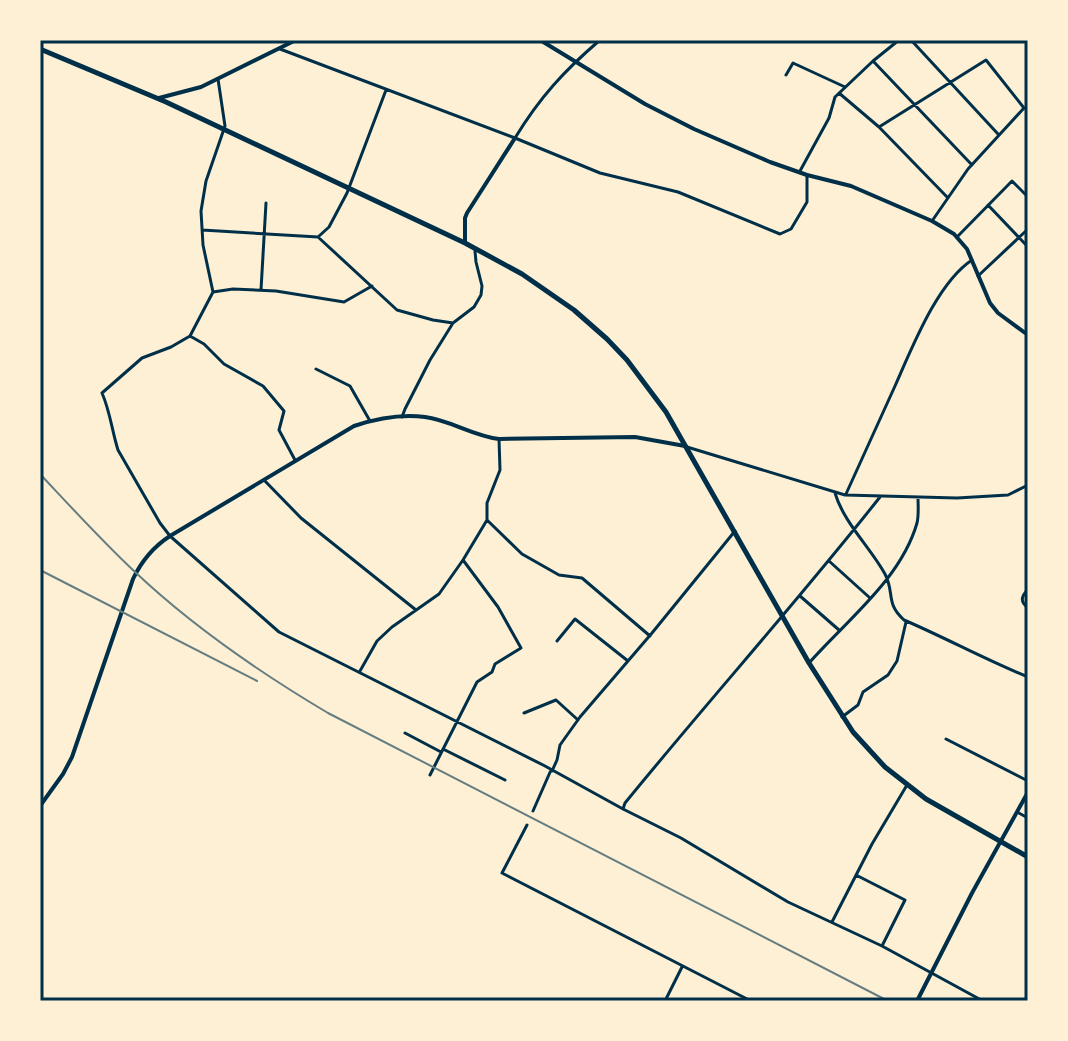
<svg xmlns="http://www.w3.org/2000/svg" width="1068" height="1041" font-family="Montserrat,sans-serif">
<style>
.lines{fill:none;stroke-linecap:round;stroke-linejoin:round}
.minor{stroke:#003049;stroke-width:3}
.tertiary{stroke:#003049;stroke-width:4}
.secondary{stroke:#003049;stroke-width:4}
.trunk{stroke:#003049;stroke-width:5}
.rail{stroke:#657d81;stroke-width:2}
.neatline{fill:none;stroke:#003049;stroke-width:3}
</style>
<rect width="100%" height="100%" fill="#fdf0d5"/>
<g class="lines">
<!-- minor -->
<path class="minor" d="M 911,40 L 998,134
M 280,49 L 515,138 L 600,173 L 678,192 L 780,234 L 791,229 L 807,202 L 807,176
M 873,61 L 972,165
M 786,75 L 793,63 L 845,87
M 839,93 L 879,127 L 948,198
M 879,127 L 986,60 L 1024,108 L 968,169 L 932,221
M 515,138 C 540,97 564,71 600,40
M 800,171 L 829,118 L 835,97 L 873,61 L 899,40
M 988,205 L 1028,247
M 202,230 L 318,237 L 397,310 L 433,320 L 453,323
M 318,237 L 329,227 L 347,193 L 386,90
M 957,237 L 1012,181 L 1028,197
M 978,276 L 1028,229
M 261,290 L 266,203
M 213,292 L 233,289 L 276,291 L 344,302 L 372,286
M 190,336 L 213,292 L 203,245 L 201,211 L 206,181 L 225,126 L 218,79
M 316,369 L 350,386 L 370,421
M 402,417 L 405,409 L 430,360 L 453,323 L 474,307 L 481,295 L 482,286 L 476,262 L 475,251
M 687,447 L 845,495 L 957,498 L 1008,495 L 1028,485
M 295,460 L 279,430 L 284,411 L 263,386 L 224,364 L 204,344 L 190,336 L 171,347 L 142,358 L 102,393 C 110,411 112,431 118,450 L 160,523 L 170,536 L 279,632 L 545,766 L 623,809 L 681,838 L 788,902 L 882,946 L 983,1001
M 264,480 L 301,518 L 416,610
M 835,493 C 844,523 870,547 885,574 C 895,593 885,603 904,620 C 946,638 986,660 1028,677
M 846,494 C 862,458 879,422 895,386 C 912,348 937,283 972,260
M 487,520 L 522,554 L 559,575 L 582,578 L 650,636
M 829,561 L 870,598
M 1028,589 C 1022,596 1019,601 1028,608
M 800,596 L 839,630
M 557,641 L 575,619 L 628,661
M 809,663 C 847,620 901,579 917,523 C 919,515 918,506 918,497
M 360,671 L 377,641 L 392,627 L 439,594 L 463,560 L 487,520 L 487,503 L 500,470 L 499,439
M 524,713 L 556,700 L 578,720
M 842,717 L 858,705 L 863,692 L 888,675 L 897,661 L 906,622
M 405,733 L 441,752
M 946,739 L 1028,781
M 443,749 L 505,780
M 552,771 L 557,760 L 560,745 L 580,717 L 652,633 L 735,531
M 430,775 L 477,682 L 492,672 L 495,664 L 521,648 L 498,607 L 463,560
M 623,809 L 625,803 C 709,700 798,601 880,497
M 533,811 L 551,770
M 1017,812 L 1028,818
M 527,825 L 502,873 L 751,1001
M 856,875 L 905,900 L 882,946
M 832,922 L 872,844 L 907,785
M 665,1001 L 682,967"/>
<!-- tertiary -->
<path class="tertiary" d="M 540,40 L 645,104 L 694,129 L 770,162 L 807,175 L 851,186 L 932,221 L 954,234 L 967,249 L 990,303 L 998,313 L 1028,335
M 159,98 L 201,87 L 296,40
M 465,243 L 465,218 L 467,213 L 515,138
M 917,1001 L 972,893 L 1028,792"/>
<!-- secondary -->
<path class="secondary" d="M 40,806 L 63,774 L 72,757 L 133,579 C 142,560 153,547 170,536 L 354,426 C 375,419 402,414 425,417 C 450,420 473,436 499,439 L 635,437 L 685,446"/>
<!-- trunk -->
<path class="trunk" d="M 40,49 L 166,102 L 465,243 L 522,274 L 574,310 L 607,339 L 627,360 L 666,412 L 809,663 L 853,732 L 885,767 L 926,799 L 1028,857"/>
<!-- rail -->
<path class="rail" d="M 40,474 C 71,507 101,540 134,571 C 193,627 259,672 328,713 L 888,1001
M 40,570 L 257,681"/>
</g>
<!-- border -->
<rect width="1068" height="1041" fill="none" stroke="#fdf0d5" stroke-width="84"/>
<rect x="42" y="42" width="984" height="957" class="neatline"/>
</svg>
